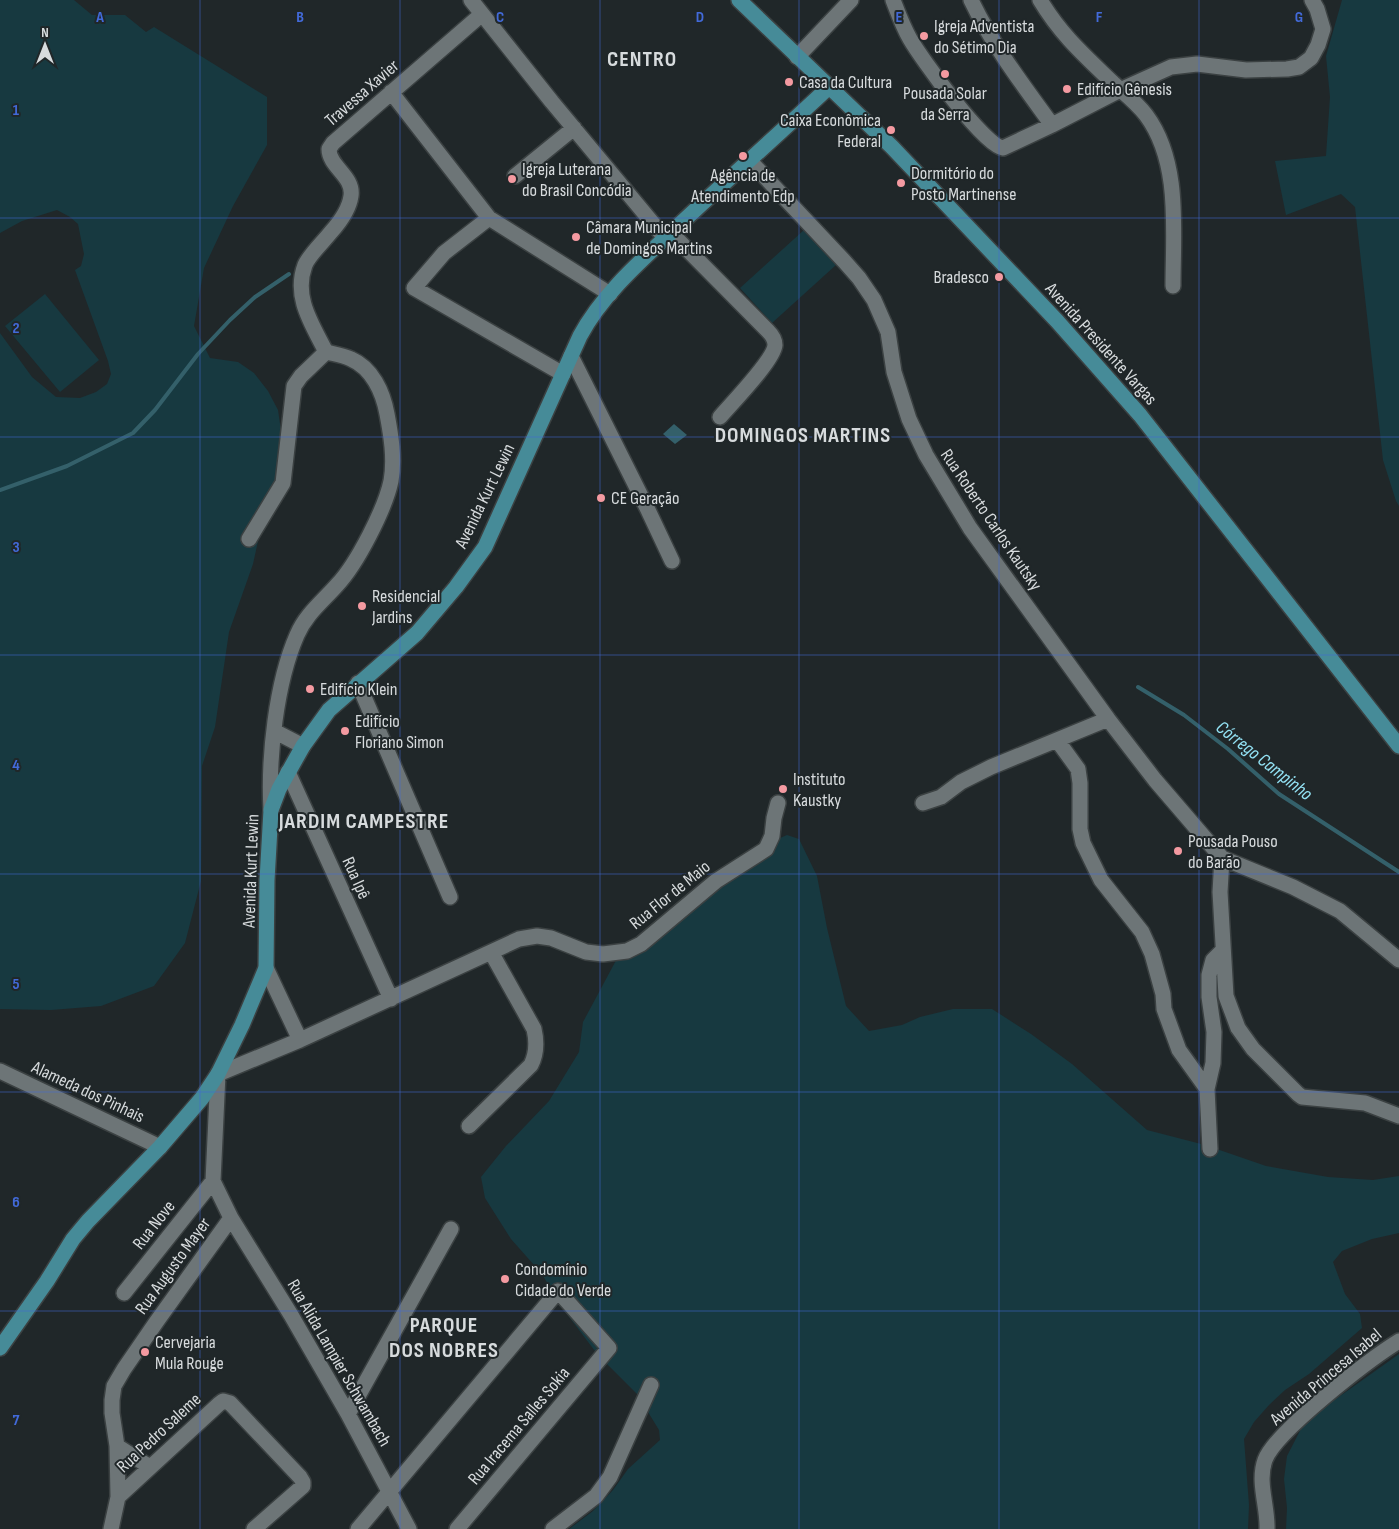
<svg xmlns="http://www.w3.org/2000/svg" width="1399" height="1529" font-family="'Sofia Sans Condensed',sans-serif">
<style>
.green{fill:#173940}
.water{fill:#34606a}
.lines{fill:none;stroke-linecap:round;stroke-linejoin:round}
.stream{stroke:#34606a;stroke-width:4}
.minor-casing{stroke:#3b4142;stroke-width:18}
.major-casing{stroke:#3b4142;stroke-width:18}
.minor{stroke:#6d7577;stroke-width:15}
.major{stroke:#468b98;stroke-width:15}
.grid{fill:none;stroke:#426ad9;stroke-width:1;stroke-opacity:0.55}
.poi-dot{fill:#f49aa1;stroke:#202729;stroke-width:2}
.labels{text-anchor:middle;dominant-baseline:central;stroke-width:4;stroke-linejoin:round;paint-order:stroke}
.poi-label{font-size:18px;fill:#d7dbdd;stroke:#202729;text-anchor:start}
.street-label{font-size:18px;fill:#d7dbdd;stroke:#202729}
.water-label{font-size:19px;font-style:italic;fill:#93e2f4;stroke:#202729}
.district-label{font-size:22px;font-weight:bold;letter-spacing:1px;fill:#d7dbdd;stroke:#202729}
.grid-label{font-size:16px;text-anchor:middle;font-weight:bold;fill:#426ad9;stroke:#202729;stroke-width:4;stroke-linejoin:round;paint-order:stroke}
</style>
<rect width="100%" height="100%" fill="#202729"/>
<!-- green -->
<path class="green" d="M 0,0 L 74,0 L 92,15 L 125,15 L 146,32 L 154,27 L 267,97 L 267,145 L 233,206 L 204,268 L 194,326 L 210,358 L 238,362 L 254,373 L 268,391 L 278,410 L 285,458 L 260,532 L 253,564 L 229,632 L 215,727 L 202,766 L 201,881 L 185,943 L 154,986 L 101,1006 L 51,1010 L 0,1009 L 0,333 L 32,377 L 56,397 L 80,398 L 96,392 L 107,384 L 111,374 L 108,361 L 75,270 L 81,266 L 84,254 L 78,224 L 70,217 L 57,210 L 22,221 L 0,233 Z
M 1342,0 L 1399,0 L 1399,506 L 1396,501 L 1383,460 L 1355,207 L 1341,194 L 1286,215 L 1275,161 L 1326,156 L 1330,97 L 1326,56 Z
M 804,230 L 836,265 L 772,323 L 740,288 Z
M 45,294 L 99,360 L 60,392 L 5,326 Z
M 787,835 L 799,839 L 817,876 L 827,928 L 846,1006 L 869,1031 L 902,1025 L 920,1017 L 953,1009 L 992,1009 L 1031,1034 L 1072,1064 L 1147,1130 L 1205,1145 L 1266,1166 L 1328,1177 L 1373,1180 L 1399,1176 L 1399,1233 L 1372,1239 L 1342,1251 L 1333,1262 L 1345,1294 L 1360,1314 L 1362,1328 L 1309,1374 L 1285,1390 L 1269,1405 L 1254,1422 L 1244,1439 L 1249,1505 L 1248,1529 L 569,1529 L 593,1511 L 613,1490 L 628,1469 L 660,1440 L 659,1430 L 637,1394 L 598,1355 L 560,1305 L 542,1274 L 511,1239 L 485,1198 L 481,1177 L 506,1146 L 549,1101 L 579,1052 L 583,1022 L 620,953 L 737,857 Z
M 1399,1354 L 1399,1529 L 1286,1529 L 1287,1508 L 1284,1479 L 1287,1456 L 1305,1421 Z"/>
<!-- water -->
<path class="water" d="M 674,424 L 687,435 L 675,444 L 663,434 Z"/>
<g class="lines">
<!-- stream -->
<path class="stream" d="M 0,490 L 67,466 L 133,433 L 155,410 L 198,354 L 230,320 L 255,297 L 289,274
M 1138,687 L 1184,715 L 1228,749 L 1279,794 L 1399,872"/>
<!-- minor casing -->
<g class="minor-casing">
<path id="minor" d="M 471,0 L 552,102 L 665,238
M 893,0 C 898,13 903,27 910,39 C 921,58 984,146 1003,148 L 1052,125 L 1120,90 L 1171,67 L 1197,64 L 1246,70 L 1287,69 L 1299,67 L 1311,58 L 1318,45 L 1323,29 L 1317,9 L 1312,0
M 971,0 C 993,46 1023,85 1052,125
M 1040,0 C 1061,35 1084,55 1113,83 C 1124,93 1137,103 1146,115 C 1181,162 1173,231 1173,286
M 797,57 L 851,0
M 391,92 L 489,218 L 610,294
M 750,161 L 844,261 L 859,278 L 874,300 L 888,332 L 894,372 L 909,419 L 926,455 L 970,528 L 1108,719 L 1155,780 L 1222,858 L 1293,887 L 1340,911 L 1399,960
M 515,176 L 574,128
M 489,218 L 444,253 L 414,288 L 563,374
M 671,233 L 768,331 C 772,335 775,340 775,345 C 774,360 731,404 720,417
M 326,352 C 312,324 293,297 305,265 C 309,255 324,241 331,232 C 340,222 349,210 351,196 C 354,176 329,167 329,149 L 333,143 L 482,14
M 571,356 L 648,510 L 672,561
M 249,539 L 283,483 L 294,386 L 301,376 L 326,352
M 358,683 L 450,897
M 274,731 L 303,746
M 1057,740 L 1078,769 L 1080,783 L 1080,829 L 1083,843 L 1101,880 L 1142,932 L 1152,954 L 1163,994 L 1164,1009 L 1179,1050 L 1207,1089
M 288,772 L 391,999
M 923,803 L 941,797 L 961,782 L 991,767 L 1108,719
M 271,810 C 268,758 276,683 297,635 C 306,614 322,602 337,585 C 357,564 385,509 391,481 C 395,459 391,435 387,414 C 383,392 372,368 351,359 C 343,355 334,354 326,352
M 1222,858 L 1220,892 L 1226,996 L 1238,1028 L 1253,1049 L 1298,1094 L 1302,1097 L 1365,1103 L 1399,1116
M 266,968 L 300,1040
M 0,1071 L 160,1147
M 469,1126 L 531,1065 C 537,1053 537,1042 534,1029 L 491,952
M 1210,1149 L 1207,1089 L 1213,1063 L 1214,1032 L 1209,997 L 1209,975 L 1213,960 L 1223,950
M 124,1293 L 213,1181
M 348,1414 L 451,1229
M 117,1446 L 150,1467
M 118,1497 L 219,1404 L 223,1401 L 230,1403 L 300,1477 L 303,1482 L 303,1486 L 254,1529
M 111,1529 L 118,1497 L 117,1446 L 112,1413 L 112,1400 L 114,1386 L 124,1369 L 157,1321 L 231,1218
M 358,1529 L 558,1291 L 609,1348 L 457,1529
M 409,1529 L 348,1414 L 291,1315 L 231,1218 L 213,1181 L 218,1074 L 300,1040 L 519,939 L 537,936 L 551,938 L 586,952 L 603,954 L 627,951 L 641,944 L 716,881 L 766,849 L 772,836 L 774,818 L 778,803
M 553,1529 L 596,1496 L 610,1477 L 651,1385
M 1267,1529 C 1268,1507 1257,1482 1265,1460 C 1276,1431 1370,1359 1399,1341"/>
</g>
<!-- major casing -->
<g class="major-casing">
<path id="major" d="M 739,0 L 892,147 L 1057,321 L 1140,415 L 1399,746
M 0,1348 L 47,1281 L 73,1239 L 88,1221 L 160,1147 L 202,1098 L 218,1074 L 242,1025 L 266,968 L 267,880 L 271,810 L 279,789 L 303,746 L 329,710 L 417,633 L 456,587 L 485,547 L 580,336 C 603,293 643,259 678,226 C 728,179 779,134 829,87"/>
</g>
<!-- minor -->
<use href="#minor" class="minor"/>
<!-- major -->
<use href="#major" class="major"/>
</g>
<!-- grid -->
<path class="grid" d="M 200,0 L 200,1529M 400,0 L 400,1529M 600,0 L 600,1529M 799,0 L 799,1529M 999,0 L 999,1529M 1199,0 L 1199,1529M 0,218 L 1399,218M 0,437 L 1399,437M 0,655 L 1399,655M 0,874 L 1399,874M 0,1092 L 1399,1092M 0,1311 L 1399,1311"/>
<!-- markers -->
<g class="poi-dot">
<circle cx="924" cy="36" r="5"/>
<circle cx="945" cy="74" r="5"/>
<circle cx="789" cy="82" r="5"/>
<circle cx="1067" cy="89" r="5"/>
<circle cx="891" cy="130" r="5"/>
<circle cx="743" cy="156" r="5"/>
<circle cx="512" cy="179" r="5"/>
<circle cx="901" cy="183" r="5"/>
<circle cx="576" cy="237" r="5"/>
<circle cx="999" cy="277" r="5"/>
<circle cx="601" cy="498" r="5"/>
<circle cx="362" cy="606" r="5"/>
<circle cx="310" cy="689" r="5"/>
<circle cx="345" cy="731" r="5"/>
<circle cx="783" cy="789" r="5"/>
<circle cx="1178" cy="851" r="5"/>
<circle cx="505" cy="1279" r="5"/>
<circle cx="145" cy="1352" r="5"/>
</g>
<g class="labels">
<!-- poi labels -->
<g class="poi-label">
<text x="934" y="26">Igreja Adventista<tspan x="934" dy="21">do Sétimo Dia</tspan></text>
<text x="799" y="82">Casa da Cultura</text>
<text x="1077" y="89">Edifício Gênesis</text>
<text x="945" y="93" text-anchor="middle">Pousada Solar<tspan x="945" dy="21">da Serra</tspan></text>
<text x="881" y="120" text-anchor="end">Caixa Econômica<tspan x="881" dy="21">Federal</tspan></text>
<text x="522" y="169">Igreja Luterana<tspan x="522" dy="21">do Brasil Concódia</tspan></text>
<text x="911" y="173">Dormitório do<tspan x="911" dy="21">Posto Martinense</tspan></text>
<text x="743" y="175" text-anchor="middle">Agência de<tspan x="743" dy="21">Atendimento Edp</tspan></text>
<text x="586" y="227">Câmara Municipal<tspan x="586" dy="21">de Domingos Martins</tspan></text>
<text x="989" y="277" text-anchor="end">Bradesco</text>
<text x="611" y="498">CE Geração</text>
<text x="372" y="596">Residencial<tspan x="372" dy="21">Jardins</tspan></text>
<text x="320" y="689">Edifício Klein</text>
<text x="355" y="721">Edifício<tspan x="355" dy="21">Floriano Simon</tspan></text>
<text x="793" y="779">Instituto<tspan x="793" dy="21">Kaustky</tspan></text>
<text x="1188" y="841">Pousada Pouso<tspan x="1188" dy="21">do Barão</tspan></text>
<text x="515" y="1269">Condomínio<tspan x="515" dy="21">Cidade do Verde</tspan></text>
<text x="155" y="1342">Cervejaria<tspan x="155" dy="21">Mula Rouge</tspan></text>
</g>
<!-- street labels -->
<g class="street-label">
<text transform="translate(362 93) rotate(-41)">Travessa Xavier</text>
<text transform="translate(1101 344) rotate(48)">Avenida Presidente Vargas</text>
<text transform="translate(485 496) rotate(-64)">Avenida Kurt Lewin</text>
<text transform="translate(991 520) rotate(56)">Rua Roberto Carlos Kautsky</text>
<text transform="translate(251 871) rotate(-88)">Avenida Kurt Lewin</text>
<text transform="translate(356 878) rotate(66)">Rua Ipê</text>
<text transform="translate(670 895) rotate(-39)">Rua Flor de Maio</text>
<text transform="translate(88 1092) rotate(25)">Alameda dos Pinhais</text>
<text transform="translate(154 1225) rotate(-52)">Rua Nove</text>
<text transform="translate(173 1266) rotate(-54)">Rua Augusto Mayer</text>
<text transform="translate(339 1363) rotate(60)">Rua Alida Lampier Schwambach</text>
<text transform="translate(1326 1377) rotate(-40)">Avenida Princesa Isabel</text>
<text transform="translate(519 1426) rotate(-50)">Rua Iracema Salles Sokia</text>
<text transform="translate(159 1433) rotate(-43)">Rua Pedro Saleme</text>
</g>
<!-- water labels -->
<g class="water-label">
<text transform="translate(1264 761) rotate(38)">Córrego Campinho</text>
</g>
<!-- district labels -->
<g class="district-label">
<text x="642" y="59">CENTRO</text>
<text x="803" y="435">DOMINGOS MARTINS</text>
<text x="364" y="821">JARDIM CAMPESTRE</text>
<text x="444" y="1325">PARQUE<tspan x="444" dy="25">DOS NOBRES</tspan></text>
</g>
</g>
<g class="grid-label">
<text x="100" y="22">A</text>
<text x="300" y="22">B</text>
<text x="500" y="22">C</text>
<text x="700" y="22">D</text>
<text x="899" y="22">E</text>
<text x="1099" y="22">F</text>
<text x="1299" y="22">G</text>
<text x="16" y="115">1</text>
<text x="16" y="333">2</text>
<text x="16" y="552">3</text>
<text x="16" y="770">4</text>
<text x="16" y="989">5</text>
<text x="16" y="1207">6</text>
<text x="16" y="1425">7</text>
</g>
<!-- north arrow -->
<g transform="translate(45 45)" stroke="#202729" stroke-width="4" paint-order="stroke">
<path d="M0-4L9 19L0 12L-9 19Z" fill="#d7dbdd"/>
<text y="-8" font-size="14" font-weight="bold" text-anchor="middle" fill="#d7dbdd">N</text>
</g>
</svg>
